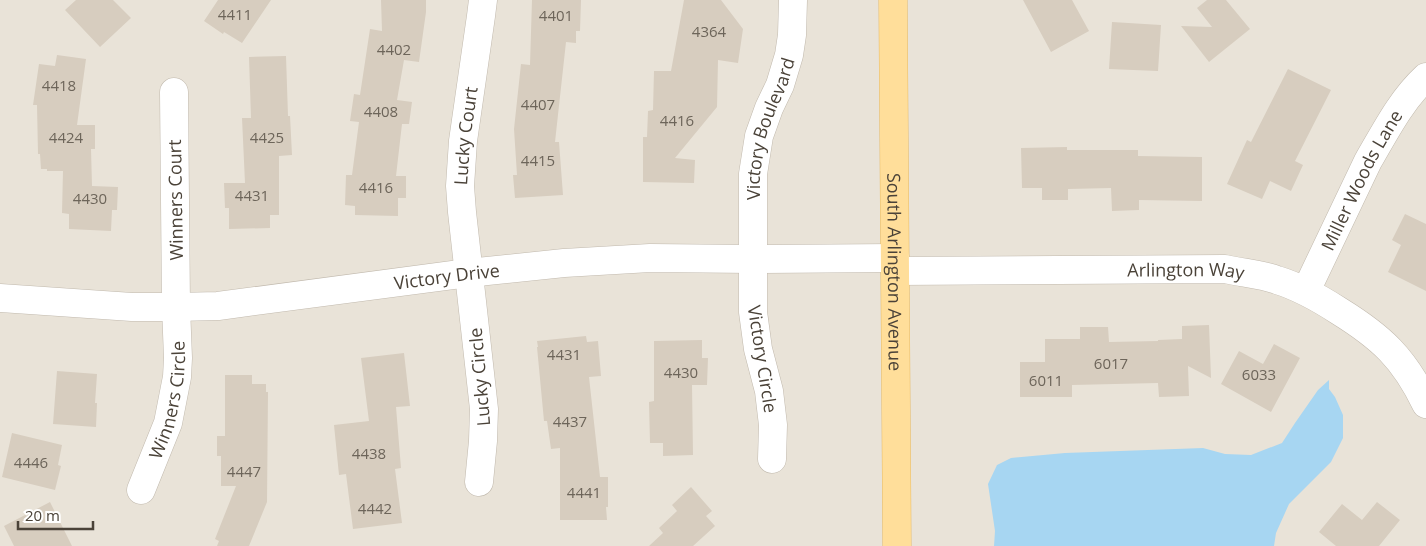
<svg xmlns="http://www.w3.org/2000/svg" width="1426" height="546" font-family="'Open Sans',sans-serif">
<style>
.residential{fill:#e9e3d8}
.water{fill:#a7d6f2}
.building{fill:#d7cdbf}
.lines{fill:none;stroke-linecap:round;stroke-linejoin:round}
.minor-casing{stroke:#c1b9ad;stroke-width:29}
.major-casing{stroke:#e6bb68;stroke-width:29}
.minor{stroke:#fff;stroke-width:28}
.major{stroke:#ffde9a;stroke-width:28}
.labels{text-anchor:middle;dominant-baseline:central;stroke-width:4;stroke-linejoin:round;paint-order:stroke}
.number-label{font-size:15px;fill:#6d655a}
.street-label{font-size:18px;fill:#4a4238;stroke:#fff}
</style>
<rect width="100%" height="100%" fill="#f5f1ea"/>
<!-- residential -->
<path class="residential" d="M 0,0 L 1426,0 L 1426,546 L 0,546 Z"/>
<!-- water -->
<path class="water" d="M 1329,380 L 1329,389 L 1335,397 L 1343,415 L 1343,438 L 1331,462 L 1289,504 L 1276,533 L 1274,546 L 994,546 L 995,531 L 988,484 L 997,465 L 1011,458 L 1065,453 L 1203,448 L 1225,454 L 1251,455 L 1282,443 L 1295,423 L 1318,390 Z"/>
<!-- building -->
<path class="building" d="M 76,0 L 113,0 L 131,18 L 100,47 L 65,10 Z
M 218,0 L 271,0 L 242,43 L 224,32 L 223,34 L 204,21 Z
M 381,0 L 426,0 L 426,12 L 419,62 L 404,60 L 397,100 L 412,102 L 409,124 L 402,124 L 396,176 L 406,176 L 406,198 L 398,198 L 398,216 L 355,215 L 355,206 L 345,205 L 346,175 L 352,175 L 359,122 L 350,121 L 354,94 L 360,95 L 370,29 L 382,31 Z
M 532,0 L 581,0 L 580,31 L 576,31 L 576,43 L 566,42 L 555,142 L 559,142 L 563,195 L 515,198 L 513,175 L 517,175 L 514,129 L 521,64 L 530,65 Z
M 684,0 L 721,0 L 743,29 L 738,63 L 718,60 L 717,107 L 675,158 L 695,160 L 694,183 L 643,182 L 643,137 L 647,137 L 648,111 L 653,110 L 654,71 L 671,71 Z
M 1023,0 L 1072,0 L 1089,31 L 1051,52 Z
M 1207,0 L 1226,0 L 1250,29 L 1209,62 L 1181,26 L 1212,27 L 1197,8 Z
M 1112,22 L 1161,25 L 1158,71 L 1109,69 Z
M 57,55 L 86,59 L 77,125 L 95,125 L 95,149 L 91,149 L 92,186 L 118,187 L 117,210 L 112,210 L 111,231 L 69,229 L 69,214 L 62,213 L 63,171 L 47,171 L 47,169 L 41,169 L 40,154 L 38,154 L 37,105 L 33,105 L 39,64 L 55,66 Z
M 286,56 L 288,116 L 290,116 L 292,155 L 279,156 L 279,215 L 270,215 L 270,228 L 229,229 L 229,208 L 225,208 L 224,183 L 245,183 L 242,118 L 251,118 L 249,57 Z
M 1288,69 L 1331,90 L 1295,161 L 1303,165 L 1291,191 L 1270,181 L 1262,199 L 1227,184 L 1247,140 L 1251,142 Z
M 1067,147 L 1067,150 L 1138,150 L 1138,156 L 1202,157 L 1202,201 L 1139,200 L 1139,210 L 1112,211 L 1111,188 L 1068,189 L 1068,200 L 1042,200 L 1042,188 L 1022,188 L 1021,148 Z
M 1405,214 L 1426,224 L 1426,291 L 1388,272 L 1401,245 L 1392,240 Z
M 1209,325 L 1211,378 L 1188,366 L 1189,396 L 1159,397 L 1158,383 L 1072,385 L 1072,397 L 1020,397 L 1020,362 L 1045,362 L 1045,339 L 1080,339 L 1080,327 L 1108,327 L 1109,342 L 1158,341 L 1158,340 L 1182,339 L 1182,326 Z
M 586,336 L 587,342 L 598,341 L 601,376 L 589,377 L 600,477 L 608,477 L 608,507 L 606,507 L 607,520 L 560,520 L 560,448 L 551,449 L 547,421 L 544,421 L 537,347 L 538,347 L 537,341 Z
M 702,340 L 702,358 L 708,358 L 707,385 L 692,385 L 693,455 L 663,456 L 663,443 L 650,443 L 649,402 L 654,401 L 654,341 Z
M 1274,344 L 1300,358 L 1271,412 L 1221,384 L 1239,351 L 1263,364 Z
M 404,353 L 410,406 L 396,407 L 401,468 L 395,469 L 402,523 L 353,529 L 346,474 L 339,475 L 334,425 L 369,421 L 361,358 Z
M 57,371 L 97,374 L 95,403 L 97,403 L 96,427 L 53,424 Z
M 225,375 L 252,375 L 252,384 L 266,384 L 266,392 L 268,392 L 267,502 L 249,546 L 217,546 L 219,541 L 215,539 L 236,486 L 221,486 L 221,456 L 217,456 L 217,436 L 225,436 Z
M 12,433 L 62,445 L 58,465 L 61,466 L 55,490 L 2,477 Z
M 691,487 L 712,511 L 706,516 L 715,526 L 693,546 L 649,546 L 663,533 L 659,528 L 677,511 L 672,505 Z
M 50,502 L 72,546 L 14,546 L 4,526 Z
M 1377,502 L 1400,520 L 1379,546 L 1336,546 L 1319,532 L 1342,504 L 1362,520 Z"/>
<g class="lines">
<!-- minor casing -->
<g class="minor-casing">
<g id="minor">
<path id="s1" d="M 895,271 L 1225,269 C 1242,273 1261,274 1277,280 C 1300,287 1319,298 1339,311 C 1381,337 1404,358 1426,404"/>
<path id="s2" d="M 1306,291 L 1368,161 C 1385,132 1401,100 1426,77"/>
<path id="s3" d="M 0,298 L 132,307 L 176,307 L 218,306 L 468,273 L 564,263 L 650,258 L 753,259 L 895,258"/>
<path id="s4" d="M 772,459 L 773,425 L 769,391 L 758,349 L 753,312 L 753,174 L 759,136 L 769,108 L 780,85 L 789,55 L 792,35 L 793,0"/>
<path id="s5" d="M 479,482 L 483,441 L 484,409 L 462,212 L 460,186 L 463,141 L 481,16 L 483,0"/>
<path id="s6" d="M 141,490 L 168,423 L 177,377 L 178,358 L 176,307 L 174,92"/>
</g>
</g>
<!-- major casing -->
<g class="major-casing">
<g id="major">
<path id="s7" d="M 893,0 L 897,546"/>
</g>
</g>
<!-- minor -->
<use href="#minor" class="minor"/>
<!-- major -->
<use href="#major" class="major"/>
</g>
<g class="labels">
<!-- number labels -->
<g class="number-label">
<text x="235" y="14">4411</text>
<text x="556" y="15">4401</text>
<text x="709" y="31">4364</text>
<text x="394" y="49">4402</text>
<text x="59" y="85">4418</text>
<text x="538" y="104">4407</text>
<text x="381" y="111">4408</text>
<text x="677" y="120">4416</text>
<text x="66" y="137">4424</text>
<text x="267" y="137">4425</text>
<text x="538" y="160">4415</text>
<text x="376" y="187">4416</text>
<text x="252" y="195">4431</text>
<text x="90" y="198">4430</text>
<text x="564" y="354">4431</text>
<text x="1111" y="363">6017</text>
<text x="681" y="372">4430</text>
<text x="1259" y="374">6033</text>
<text x="1046" y="380">6011</text>
<text x="570" y="421">4437</text>
<text x="369" y="453">4438</text>
<text x="31" y="462">4446</text>
<text x="244" y="471">4447</text>
<text x="584" y="492">4441</text>
<text x="375" y="508">4442</text>
</g>
<!-- street labels -->
<g class="street-label">
<text stroke="none"><textPath href="#s4" startOffset="335">Victory Boulevard</textPath></text>
<text stroke="none"><textPath href="#s5" startOffset="348">Lucky Court</textPath></text>
<text stroke="none"><textPath href="#s2" startOffset="124">Miller Woods Lane</textPath></text>
<text transform="translate(175 200) rotate(-91)">Winners Court</text>
<text stroke="none"><textPath href="#s1" startOffset="291">Arlington Way</textPath></text>
<text stroke="none"><textPath href="#s7" startOffset="272">South Arlington Avenue</textPath></text>
<text stroke="none"><textPath href="#s3" startOffset="449">Victory Drive</textPath></text>
<text transform="translate(763 359) rotate(81)">Victory Circle</text>
<text transform="translate(479 377) rotate(-95)">Lucky Circle</text>
<text stroke="none"><textPath href="#s6" startOffset="95">Winners Circle</textPath></text>
</g>
</g>
<!-- scale -->
<path d="M18 521v8h75v-8" fill="none" stroke="#4a4238" stroke-width="2.5"/>
<text x="25" y="521" font-size="15" fill="#4a4238" stroke="#ffffff" stroke-width="4" paint-order="stroke">20 m</text>
</svg>
